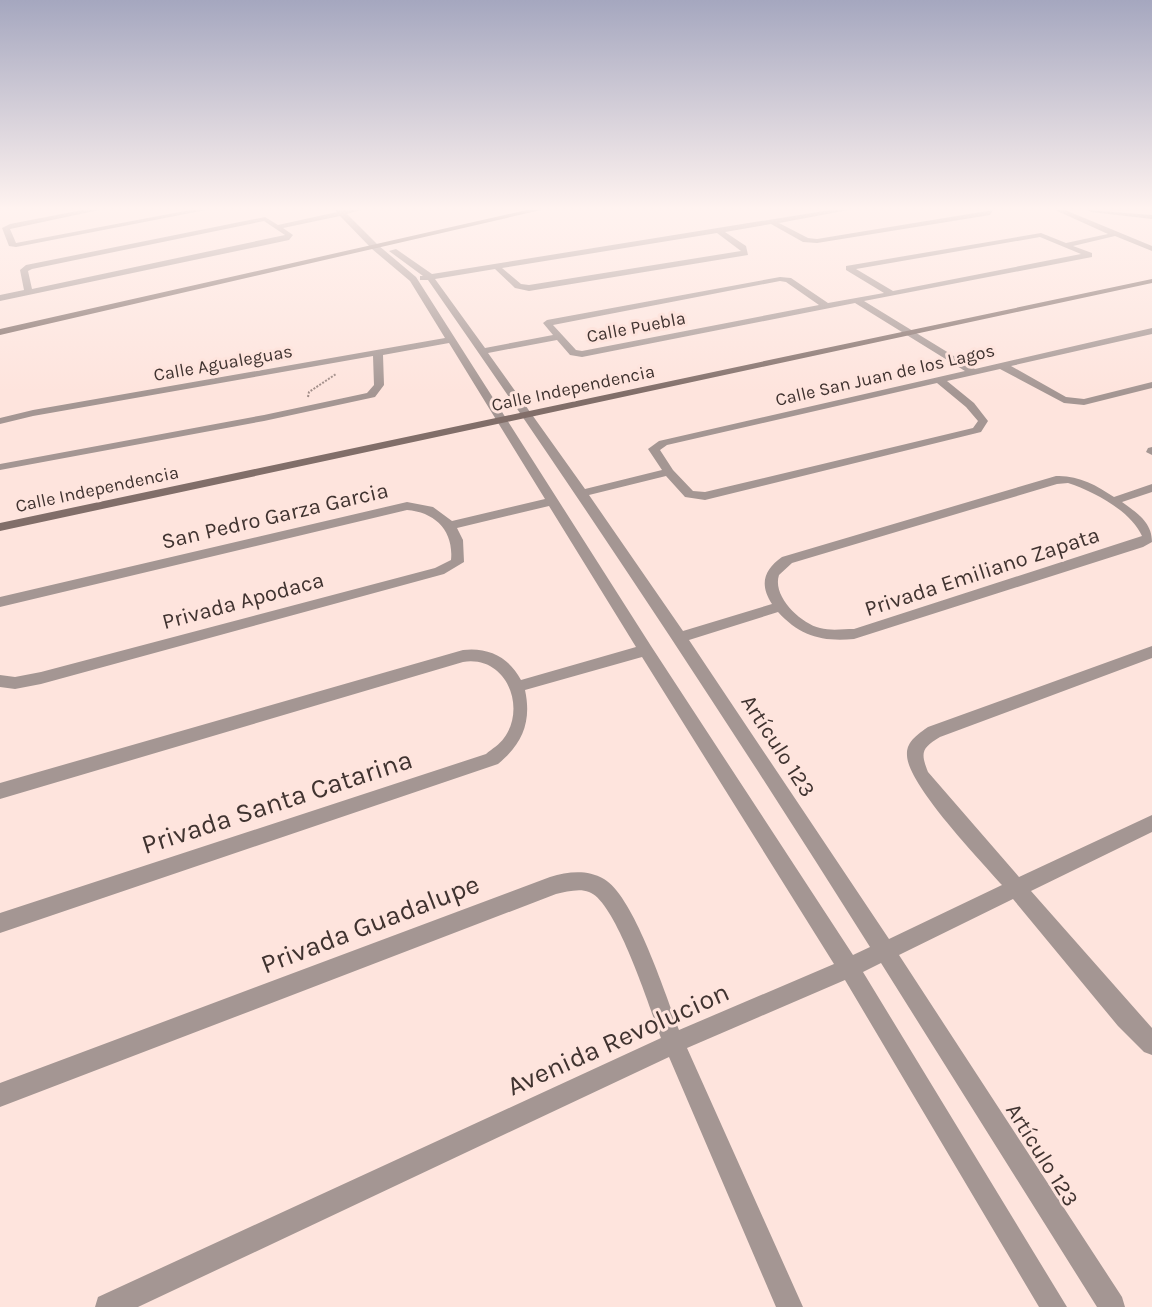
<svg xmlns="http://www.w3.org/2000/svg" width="1152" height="1307" font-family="Karla,sans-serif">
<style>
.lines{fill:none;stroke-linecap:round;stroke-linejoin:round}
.path{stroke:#a08c87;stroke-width:2;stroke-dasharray:2 1.5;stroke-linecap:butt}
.street{fill:#a49693;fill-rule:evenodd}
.secondary{fill:#816e69;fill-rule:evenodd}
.labels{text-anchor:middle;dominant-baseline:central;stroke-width:6;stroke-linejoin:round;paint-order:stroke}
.far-street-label{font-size:18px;fill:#403330;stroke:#fee4dd}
.street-label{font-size:22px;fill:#403330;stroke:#fee4dd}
.near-street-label{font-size:27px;fill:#403330;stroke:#fee4dd}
</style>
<rect width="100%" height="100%" fill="#fee4dd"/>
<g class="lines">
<!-- path -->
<path class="path" d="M 308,397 L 309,392 L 336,374"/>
<!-- street -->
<path class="street" d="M 82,210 L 99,210 L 10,229 L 16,243 L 190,210 L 206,210 L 16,247 L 9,246 L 2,228 L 10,224 Z
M 335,210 L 361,210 L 347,214 L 378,245 L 416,277 L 651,646 L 853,955 L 870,947 C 727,720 581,499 428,280 L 420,280 L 420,276 L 423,276 L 389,251 L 396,249 L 432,274 L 830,210 L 849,210 L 779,223 L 808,238 L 817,239 L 993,210 L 990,215 L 817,243 L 803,242 L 771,224 L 725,232 L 746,246 L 748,255 L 529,291 L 515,288 L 495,269 L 435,279 L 485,348 L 553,335 L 543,323 L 547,320 L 780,277 L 791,278 L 828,303 L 884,293 L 846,270 L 846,266 L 1041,233 L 1066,243 L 1108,234 L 1055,210 L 1065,210 L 1152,246 L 1152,251 L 1115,236 L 1073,246 L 1092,253 L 1092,257 L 864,301 L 975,369 L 1152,328 L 1152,334 L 1011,366 L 1066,397 L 1084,399 L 1152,382 L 1152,388 L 1084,405 L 1064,403 L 1000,369 L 947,381 L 974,403 L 988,421 L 981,432 L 705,500 L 685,497 L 666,476 L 589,495 L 683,631 L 772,604 C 759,584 764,570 782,557 L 1056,476 C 1078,475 1096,485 1114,497 L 1152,484 L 1152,492 L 1122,502 C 1137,513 1152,522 1152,542 L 1143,547 L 854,639 C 822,642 800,636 778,612 L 689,640 L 889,939 L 1002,885 C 980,860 907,784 907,755 C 906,742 918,734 928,727 L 1152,646 L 1152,658 L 940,737 C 922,748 920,752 928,772 L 1019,877 L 1152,815 L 1152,832 L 1031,891 L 1152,1028 L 1152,1055 L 1144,1052 L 1118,1026 L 1013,899 L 899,955 L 1122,1297 L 1125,1307 L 1097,1307 L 881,963 L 863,972 L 1067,1307 L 1039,1307 L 845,980 L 687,1048 L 803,1307 L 776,1307 L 669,1057 L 138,1307 L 95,1307 L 98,1297 L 661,1038 C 650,1009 616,901 589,892 C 579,888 566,892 556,894 L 0,1107 L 0,1083 L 550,877 C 568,872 586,869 604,879 C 634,896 666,996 679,1030 L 834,964 L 642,657 L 525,690 C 532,722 522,744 498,764 L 0,933 L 0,913 L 486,754 C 492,749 500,744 504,738 C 527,707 506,655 463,662 L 0,799 L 0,783 L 463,650 C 488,647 509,657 521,680 L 636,647 L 549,506 L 457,528 L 463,540 L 464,562 L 444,574 L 41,684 L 15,689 L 0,687 L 0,675 L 15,677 L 41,672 L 435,568 L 451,560 C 454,531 435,512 407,510 L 0,607 L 0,597 L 407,502 L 433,507 L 452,521 L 545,499 L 449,343 L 383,355 L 384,385 L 375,397 L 264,421 L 0,470 L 0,464 L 264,415 L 367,393 L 374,385 L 373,356 L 33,416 L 0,424 L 0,418 L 33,410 L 445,338 L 410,281 L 372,249 L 340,216 L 283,228 L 293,235 L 289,240 L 0,301 L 0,295 L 24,290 L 20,270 L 26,265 L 265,217 L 278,225 L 337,212 ZM 264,221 L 285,235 L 32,289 L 28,271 L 32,269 ZM 717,233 L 741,251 L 529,285 L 521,284 L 502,268 ZM 1040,237 L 1081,254 L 893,291 L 856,269 ZM 780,281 L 786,282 L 819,305 L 582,351 L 576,350 L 553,325 ZM 855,303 L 965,371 L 659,441 L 648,449 L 662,470 L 585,489 L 488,353 L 557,340 L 570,355 L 582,357 ZM 937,383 L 966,407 L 978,421 L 973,428 L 705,492 L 693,491 L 673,470 L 660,450 L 667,445 ZM 1068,483 C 1093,491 1131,511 1142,536 L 854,629 C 843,629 831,631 820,628 C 800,623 772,596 779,575 L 792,563 L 1057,484 Z
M 1088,210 L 1152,215 L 1152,219 L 1091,212 Z
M 1152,447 L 1152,455 L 1146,452 L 1148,448 Z"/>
<!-- secondary -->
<path class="secondary" d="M 527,210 L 541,210 L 0,335 L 0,329 Z
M 1152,279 L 1152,283 L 0,531 L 0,523 Z"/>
</g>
<!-- sky -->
<linearGradient id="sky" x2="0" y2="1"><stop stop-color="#a5a7bf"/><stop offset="0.53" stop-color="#fff3f0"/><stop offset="1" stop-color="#fff3f0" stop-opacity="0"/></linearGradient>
<rect width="1152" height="393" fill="url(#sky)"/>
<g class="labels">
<!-- far-street labels -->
<g class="far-street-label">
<text transform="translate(636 327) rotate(-11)">Calle Puebla</text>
<text transform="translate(223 363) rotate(-10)">Calle Agualeguas</text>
<text transform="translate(885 375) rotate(-13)">Calle San Juan de los Lagos</text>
<text transform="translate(573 388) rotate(-12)">Calle Independencia</text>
<text transform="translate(97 489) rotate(-12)">Calle Independencia</text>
</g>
<!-- street labels -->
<g class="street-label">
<text transform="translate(275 516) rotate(-13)">San Pedro Garza Garcia</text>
<text transform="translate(982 572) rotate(-18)">Privada Emiliano Zapata</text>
<text transform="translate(243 601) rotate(-15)">Privada Apodaca</text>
<text transform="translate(778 746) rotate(57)">Artículo 123</text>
<text transform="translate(1042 1155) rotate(58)">Artículo 123</text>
</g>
<!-- near-street labels -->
<g class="near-street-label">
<text transform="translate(277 802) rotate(-18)">Privada Santa Catarina</text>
<text transform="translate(370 924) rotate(-21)">Privada Guadalupe</text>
<text transform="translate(618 1039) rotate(-24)">Avenida Revolucion</text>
</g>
</g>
</svg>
